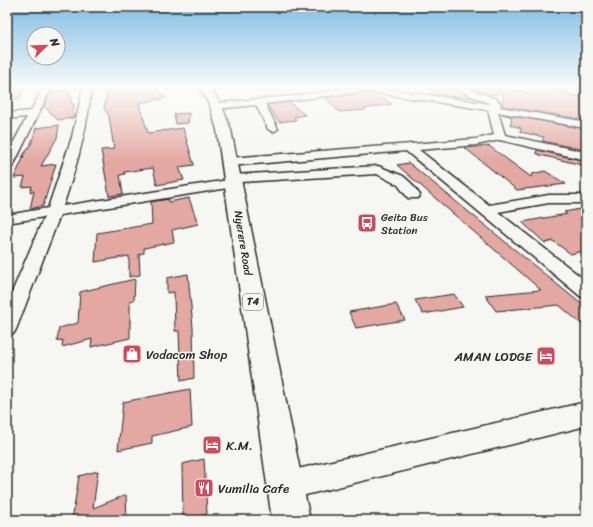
<svg xmlns="http://www.w3.org/2000/svg" width="593" height="527" font-family="Sriracha,sans-serif">
<style>
.building{fill:#e3a8a2;stroke:#2b2b2b}
.lines{fill:none;stroke-linecap:round;stroke-linejoin:round}
.minor-casing{stroke:#2b2b2b;stroke-width:3}
.highway-casing{stroke:#2b2b2b;stroke-width:3}
.minor{fill:#f6f6f2;fill-rule:evenodd}
.highway{fill:#f6f6f2;fill-rule:evenodd}
.labels{text-anchor:middle;dominant-baseline:central;stroke-width:3;stroke-linejoin:round;paint-order:stroke}
.shield{fill:#f6f6f2;stroke:#686867;stroke-width:1}
.shield-label{font-size:10px;font-weight:bold;fill:#2b2b2b}
.poi-label{font-size:11px;fill:#2b2b2b;stroke:#f6f6f2;text-anchor:start}
.street-label{font-size:11px;fill:#2b2b2b;stroke:#f6f6f2}
.near-poi-label{font-size:13px;fill:#2b2b2b;stroke:#f6f6f2;text-anchor:start}
</style>
<rect width="100%" height="100%" fill="#f6f6f2"/>
<filter id="ink" filterUnits="userSpaceOnUse"><feTurbulence type="fractalNoise" baseFrequency=".025" numOctaves="2"/><feDisplacementMap in="SourceGraphic" scale="8" xChannelSelector="R" yChannelSelector="G"/><feConvolveMatrix kernelMatrix="1 2 1 2 8 2 1 2 1" color-interpolation-filters="sRGB"/></filter>
<g filter="url(#ink)">
<!-- building -->
<path class="building" d="M 7,88 L 23,88 L 19,99 L 7,100 Z
M 108,88 L 156,88 L 166,98 L 139,103 L 148,133 L 183,128 L 194,165 L 179,167 L 184,180 L 157,185 L 153,168 L 124,172 L 125,174 L 120,175 L 123,194 L 109,196 L 101,150 L 114,149 L 109,116 L 104,108 Z
M 429,88 L 453,88 L 474,98 L 447,96 L 429,91 Z
M 471,88 L 502,88 L 502,93 L 491,95 Z
M 504,88 L 532,93 L 544,88 L 586,99 L 586,120 L 502,106 Z
M 69,90 L 72,98 L 70,102 L 74,104 L 73,118 L 58,120 L 44,106 L 51,92 Z
M 363,93 L 375,94 L 392,104 L 364,109 L 365,110 L 339,112 L 326,98 Z
M 289,102 L 305,115 L 294,117 L 296,120 L 279,122 L 267,105 Z
M 189,113 L 188,123 L 176,124 L 174,114 Z
M 502,114 L 586,129 L 583,143 L 586,144 L 586,150 L 542,141 L 544,137 L 520,132 L 521,128 L 510,125 L 512,117 Z
M 59,125 L 57,138 L 41,166 L 56,164 L 43,206 L 30,209 L 34,191 L 30,192 L 32,186 L 22,187 L 25,177 L 14,178 L 24,156 L 22,157 L 31,144 L 36,128 Z
M 489,146 L 531,177 L 532,174 L 545,171 L 566,184 L 517,190 L 465,148 Z
M 537,150 L 586,161 L 586,166 L 540,155 L 536,153 Z
M 409,163 L 586,308 L 586,328 L 559,305 L 496,311 L 485,295 L 541,290 L 397,165 Z
M 189,198 L 198,224 L 172,230 L 174,242 L 144,248 L 144,253 L 139,254 L 140,275 L 129,277 L 129,256 L 95,262 L 97,233 L 152,224 L 151,202 L 169,199 L 169,202 Z
M 586,208 L 586,250 L 571,254 L 553,241 L 545,243 L 522,222 L 567,214 L 564,212 Z
M 188,274 L 193,328 L 194,378 L 181,381 L 179,331 L 175,331 L 174,292 L 167,293 L 167,278 Z
M 135,279 L 134,300 L 130,301 L 130,338 L 91,347 L 92,339 L 62,347 L 63,340 L 57,341 L 59,328 L 78,323 L 80,292 Z
M 454,294 L 463,307 L 423,314 L 415,300 Z
M 396,304 L 405,320 L 356,328 L 349,312 Z
M 190,389 L 192,427 L 152,436 L 152,443 L 118,450 L 123,402 Z
M 204,459 L 207,514 L 183,520 L 182,464 Z
M 98,471 L 93,508 L 126,495 L 127,520 L 72,520 L 79,476 Z"/>
<g class="lines">
<!-- minor casing -->
<g class="minor-casing">
<path id="minor" d="M 43,88 L 51,88 L 13,166 L 7,170 L 7,155 L 27,117 L 7,119 L 7,113 L 31,111 Z
M 83,88 L 91,88 C 88,128 76,168 63,206 L 228,180 L 229,176 L 234,175 L 378,166 L 403,176 L 411,183 L 420,195 L 418,198 L 408,198 L 398,185 L 377,174 L 240,182 L 239,186 L 234,187 L 60,215 L 17,327 L 14,333 L 7,335 L 7,304 L 44,217 L 7,223 L 7,215 L 48,208 L 72,137 Z
M 349,88 L 379,88 L 491,104 L 454,88 L 466,88 L 497,99 L 501,105 L 500,107 L 586,122 L 586,128 L 498,112 L 505,135 L 586,152 L 586,160 L 500,140 L 476,145 L 419,150 L 489,205 L 549,195 L 586,195 L 586,203 L 549,203 L 498,212 L 586,281 L 586,298 L 580,296 L 406,151 L 230,166 L 224,162 L 230,158 L 476,139 L 494,135 L 488,110 L 364,91 L 265,104 L 278,129 L 273,132 L 268,129 L 256,105 L 216,109 L 211,106 L 216,103 L 294,96 Z
M 550,88 L 566,88 L 586,92 L 586,98 Z
M 586,402 L 586,426 L 285,500 L 275,496 L 271,486 L 275,476 L 285,472 Z"/>
</g>
<!-- highway casing -->
<g class="highway-casing">
<path id="highway" d="M 200,88 L 210,88 L 222,106 L 231,130 L 310,520 L 272,520 L 217,130 L 210,106 Z"/>
</g>
<!-- minor -->
<use href="#minor" class="minor"/>
<!-- highway -->
<use href="#highway" class="highway"/>
</g>
</g>
<!-- sky -->
<linearGradient id="sky" x2="0" y2="1"><stop stop-color="#7ebce5"/><stop offset="0.54" stop-color="#fbfbf9"/><stop offset="1" stop-color="#fbfbf9" stop-opacity="0"/></linearGradient>
<rect width="593" height="162" fill="url(#sky)"/>
<!-- icons -->
<defs>
<g id="bus-square" transform="scale(1)"><rect x="-9" y="-9" width="18" height="18" rx="4" fill="#d1495b" stroke="#f6f6f2"/><path d="M-5-6H5V4H4V6H2V4H-2V6H-4V4H-5ZM-3.5-4V0h7V-4ZM-3.5 1.2v1.5H-2V1.2ZM2 1.2v1.5H3.5V1.2Z" fill="#fff"/></g>
<g id="shop-square" transform="scale(1)"><rect x="-9" y="-9" width="18" height="18" rx="4" fill="#d1495b" stroke="#f6f6f2"/><path d="M-5-2.5h2.3a2.7 3.5 0 0 1 5.4 0H5L5.5 6h-11ZM-1.5-2.5h3a1.5 2.3 0 0 0-3 0Z" fill="#fff"/></g>
<g id="hotel-square" transform="scale(1)"><rect x="-9" y="-9" width="18" height="18" rx="4" fill="#d1495b" stroke="#f6f6f2"/><path d="M-6-4.5h1.5V1H6V5H4.5V3h-9V5H-6ZM-4 0a1.8 1.8 0 1 1 3.6 0ZM.5 0V-2.5h3Q6-2.5 6 0Z" fill="#fff"/></g>
<g id="restaurant-square" transform="scale(1)"><rect x="-9" y="-9" width="18" height="18" rx="4" fill="#d1495b" stroke="#f6f6f2"/><path d="M-5-6h1v4h1v-4h1v4h1v-4h1v5L-1.5 .5V6h-2V.5L-5-1ZM5-6V6H3V1.5H1.5Q1.5-4 5-6Z" fill="#fff"/></g>
</defs>
<g fill-rule="evenodd">
<use href="#bus-square" x="367" y="223"/>
<use href="#shop-square" x="132" y="354"/>
<use href="#hotel-square" x="546" y="356"/>
<use href="#hotel-square" x="212" y="445"/>
<use href="#restaurant-square" x="204" y="488"/>
</g>
<g class="labels">
<!-- shield labels -->
<rect class="shield" x="243" y="294" width="20" height="16" rx="3"/>
<g class="shield-label">
<text x="253" y="302">T4</text>
</g>
<!-- poi labels -->
<g class="poi-label">
<text x="381" y="217">Geita Bus<tspan x="381" dy="13">Station</tspan></text>
</g>
<!-- street labels -->
<g class="street-label">
<text transform="translate(243 243) rotate(81)">Nyerere Road</text>
</g>
<!-- near-poi labels -->
<g class="near-poi-label">
<text x="146" y="354">Vodacom Shop</text>
<text x="532" y="356" text-anchor="end">AMAN LODGE</text>
<text x="226" y="445">K.M.</text>
<text x="218" y="488">Vumilia Cafe</text>
</g>
</g>
<!-- margin -->
<rect width="593" height="527" fill="none" stroke="#f6f6f2" stroke-width="24"/>
<rect x="12" y="12" width="569" height="503" fill="none" stroke="#2b2b2b" stroke-width="1.5" filter="url(#ink)"/>
<!-- north arrow -->
<g transform="translate(46 46) rotate(67)"><circle r="19" fill="#f6f6f2" stroke="#a5a5a2"/>
<path d="M0-3L7 15L0 10L-7 15Z" fill="#d1495b"/>
<text y="-6" font-size="11" font-weight="bold" text-anchor="middle" fill="#2b2b2b">N</text>
</g>
</svg>
